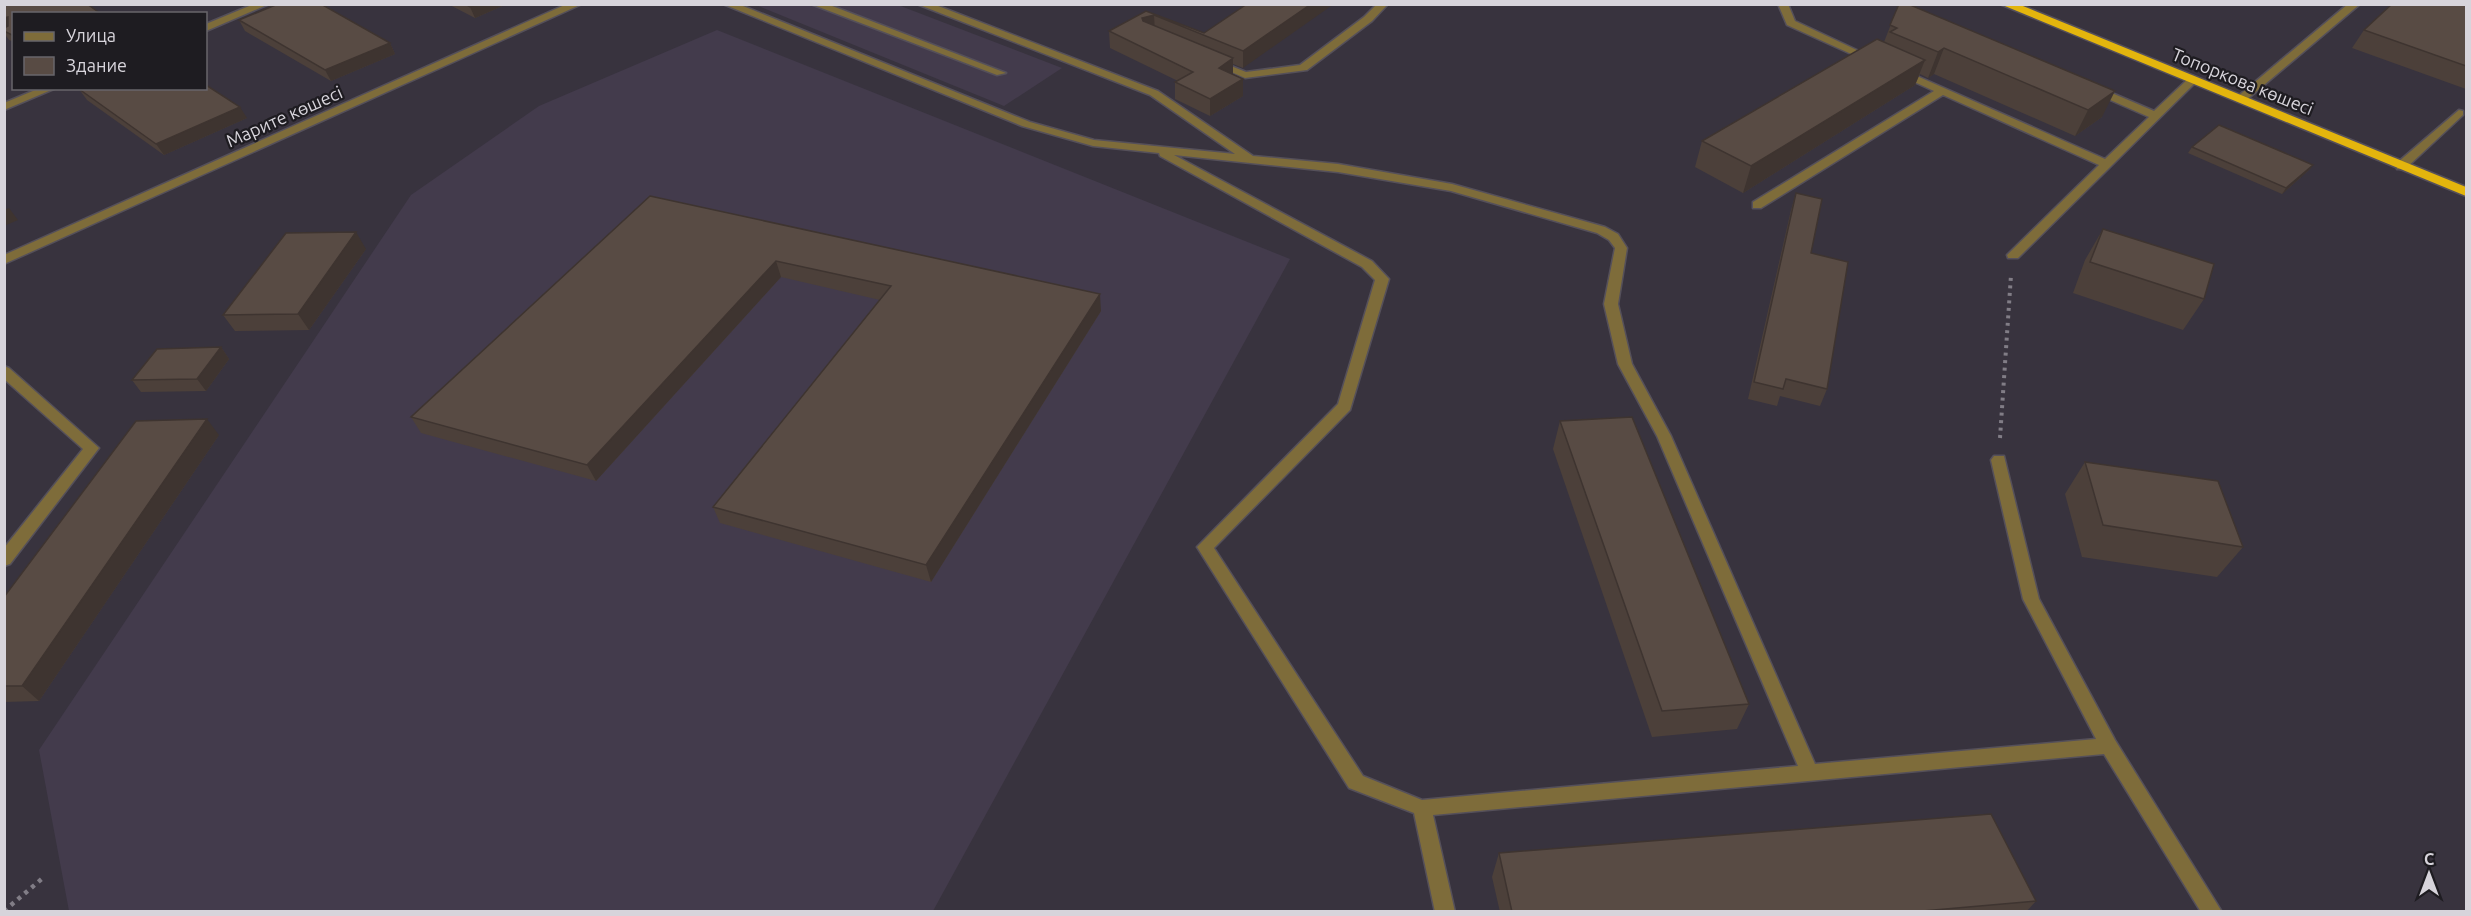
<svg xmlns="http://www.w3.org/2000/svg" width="2471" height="916" font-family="Ubuntu,sans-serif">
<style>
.built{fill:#433b4c}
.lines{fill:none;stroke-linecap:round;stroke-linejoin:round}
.minor-casing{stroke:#55505a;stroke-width:3}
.highway-casing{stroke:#55505a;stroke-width:3}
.path-far1{stroke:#817d86;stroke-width:4;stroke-dasharray:3 4.5;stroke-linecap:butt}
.path{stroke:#817d86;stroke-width:4.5;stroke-dasharray:4 5;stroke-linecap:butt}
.minor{fill:#7e6c3a;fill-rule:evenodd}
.highway{fill:#e3b50d;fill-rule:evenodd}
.wall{fill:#4c403a}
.shaded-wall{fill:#3e3430}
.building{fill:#584b44;stroke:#3e3430;stroke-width:1.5}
.labels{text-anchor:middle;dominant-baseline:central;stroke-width:4.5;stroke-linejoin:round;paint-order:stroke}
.far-street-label{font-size:18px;fill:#d7d4db;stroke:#1e1c21}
</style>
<rect width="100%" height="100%" fill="#38333e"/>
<!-- built -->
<path class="built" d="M 756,5 L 898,5 L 1062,68 L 1004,106 Z
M 717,30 L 1290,259 L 933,911 L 69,911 L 39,750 L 411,195 L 539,106 Z"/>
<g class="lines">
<!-- minor casing -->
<g class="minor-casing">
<path id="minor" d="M 254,4 L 269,4 L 206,31 L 206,24 Z
M 567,4 L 582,4 L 4,264 L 4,255 Z
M 723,4 L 738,4 L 1030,122 L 1094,140 L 1235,154 L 1150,95 L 917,4 L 933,4 L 1158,91 L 1253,156 L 1338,164 L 1452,184 L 1605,227 L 1618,234 L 1627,248 L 1618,304 L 1632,364 L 1671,436 L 1815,764 L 2096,739 L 2023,599 L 1991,460 L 1994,456 L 2004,456 L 2039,599 L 2115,740 L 2222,912 L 2201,912 L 2104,754 L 1433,815 L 1455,912 L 1435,912 L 1414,813 L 1349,788 L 1197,547 L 1338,404 L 1375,280 L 1362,267 L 1160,156 L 1159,153 L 1093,146 L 1022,126 ZM 1174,155 L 1338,172 L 1451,191 L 1597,233 L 1609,240 L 1615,248 L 1604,304 L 1618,364 L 1657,436 L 1798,766 L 1422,800 L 1363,776 L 1214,548 L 1350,410 L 1389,279 L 1372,261 Z
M 811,4 L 827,4 L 1006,73 L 997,75 Z
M 1377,4 L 1388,4 L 1372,21 L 1307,70 L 1245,78 L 1211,63 L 1216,60 L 1246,72 L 1300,65 L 1364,17 Z
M 1778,4 L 1788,4 L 1795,21 L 1878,60 L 1869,62 L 1787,25 Z
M 2348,4 L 2360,4 L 2245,101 L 2237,101 L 2237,97 Z
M 1901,69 L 2105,159 L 2149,117 L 2092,92 L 2092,88 L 2100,88 L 2154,111 L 2189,78 L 2198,80 L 2018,258 L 2008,258 L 2007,255 L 2099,165 L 1943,95 L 1761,208 L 1753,208 L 1753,202 L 1934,91 L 1897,74 L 1896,72 Z
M 40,88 L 56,88 L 4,110 L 4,103 Z
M 2459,110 L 2463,111 L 2463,115 L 2405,169 L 2397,169 L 2397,163 Z
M 4,366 L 9,368 L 99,448 L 10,564 L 4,566 L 4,548 L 83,449 L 4,379 Z"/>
</g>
<!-- highway casing -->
<g class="highway-casing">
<path id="highway" d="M 2000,4 L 2018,4 L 2466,187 L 2466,196 Z"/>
</g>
<!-- path-far1 -->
<path class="path-far1" d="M 2000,438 L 2011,275"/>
<!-- path -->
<path class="path" d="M 4,911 L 44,877"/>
<!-- minor -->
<use href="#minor" class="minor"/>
<!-- highway -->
<use href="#highway" class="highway"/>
</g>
<!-- wall -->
<path class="wall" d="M 4,4 L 14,14 L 14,42 L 9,40 L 4,33 Z
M 448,4 L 507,4 L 475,18 Z
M 1247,4 L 1243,68 L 1233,64 L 1233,74 L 1243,79 L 1243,96 L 1210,116 L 1175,99 L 1175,82 L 1178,81 L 1110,48 L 1109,31 L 1146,11 L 1204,33 Z
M 1899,4 L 2102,117 L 2075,136 L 1934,74 L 1928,78 L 1920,74 L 1915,85 L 1743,193 L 1695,167 L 1702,141 L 1884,42 Z
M 2466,4 L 2466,89 L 2352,48 L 2364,30 Z
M 239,20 L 390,43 L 395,54 L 331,81 L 245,31 Z
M 79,89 L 247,118 L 164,155 L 87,100 Z
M 2192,147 L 2313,165 L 2309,170 L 2282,194 L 2188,153 Z
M 1796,193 L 1811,253 L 1827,389 L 1820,406 L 1780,396 L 1777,406 L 1748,399 L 1791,210 Z
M 650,196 L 1101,311 L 931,582 L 720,523 L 713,507 L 880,300 L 781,277 L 596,481 L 421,433 L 411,417 Z
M 2103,229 L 2204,299 L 2183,330 L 2073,293 L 2085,260 Z
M 366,249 L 309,330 L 235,331 L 223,315 Z
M 221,347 L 229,359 L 206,391 L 141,392 L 132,380 Z
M 1560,421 L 1749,704 L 1737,729 L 1652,737 L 1553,449 Z
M 219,435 L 39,701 L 4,702 L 4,597 Z
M 2085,462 L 2243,547 L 2217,577 L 2082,557 L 2065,494 Z
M 1499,853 L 2036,901 L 2026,912 L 1500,912 L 1492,877 Z"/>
<!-- shaded-wall -->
<path class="shaded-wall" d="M 476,4 L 507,4 L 475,18 L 470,7 Z
M 1311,4 L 1334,4 L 1243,68 L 1243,51 Z
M 1154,15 L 1155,32 L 1143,35 L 1142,18 Z
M 8,17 L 14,26 L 4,31 L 4,18 Z
M 390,43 L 395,54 L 331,81 L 325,70 Z
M 1944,48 L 1934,74 L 1928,78 L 1938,52 Z
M 1233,58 L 1233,75 L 1219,68 Z
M 1925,60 L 1915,85 L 1743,193 L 1751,166 Z
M 1243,79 L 1243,96 L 1210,116 L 1210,99 Z
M 2115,91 L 2102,117 L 2075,136 L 2088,110 Z
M 240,107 L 247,118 L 164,155 L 156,144 Z
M 2313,165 L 2309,170 L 2282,194 L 2286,188 Z
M 9,208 L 18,220 L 4,226 L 4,210 Z
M 356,232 L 366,249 L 309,330 L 298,314 Z
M 776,261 L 781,277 L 596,481 L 587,465 Z
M 1100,294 L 1101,311 L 931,582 L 926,565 Z
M 221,347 L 229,359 L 206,391 L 197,379 Z
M 207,419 L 219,435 L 39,701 L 22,686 Z"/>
<!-- building -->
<path class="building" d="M 4,4 L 52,4 L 53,5 L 87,4 L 101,14 L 14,14 L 14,36 L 4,31 L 4,28 L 8,26 L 8,17 L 4,18 Z
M 278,4 L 321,4 L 390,43 L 325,70 L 239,20 Z
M 465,4 L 476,4 L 470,7 Z
M 1247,4 L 1311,4 L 1243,51 L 1154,15 L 1142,18 L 1143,21 L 1233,58 L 1219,68 L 1243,79 L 1210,99 L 1175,82 L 1193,72 L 1109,31 L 1146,11 L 1204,33 Z
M 1899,4 L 1908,4 L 2115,91 L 2088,110 L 1944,48 L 1938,52 L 1890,32 L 1897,28 L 1890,25 Z
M 2392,4 L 2466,4 L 2466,66 L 2364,30 Z
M 1877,39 L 1925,60 L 1751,166 L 1702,141 Z
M 206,85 L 240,107 L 156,144 L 79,89 L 206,88 Z
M 2219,125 L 2313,165 L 2286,188 L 2192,147 Z
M 1796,193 L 1822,199 L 1811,253 L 1848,262 L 1827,389 L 1786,379 L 1783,389 L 1754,382 Z
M 650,196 L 1100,294 L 926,565 L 713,507 L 891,286 L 776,261 L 587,465 L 411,417 Z
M 2103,229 L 2214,264 L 2204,299 L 2090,262 Z
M 356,232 L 298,314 L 223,315 L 286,233 Z
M 221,347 L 197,379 L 132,380 L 157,349 Z
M 1632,417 L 1749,704 L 1662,711 L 1560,421 Z
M 207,419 L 22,686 L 4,686 L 4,597 L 136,421 Z
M 2085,462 L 2218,481 L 2243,547 L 2103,525 Z
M 1991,814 L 2036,901 L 1911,912 L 1512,912 L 1499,853 Z"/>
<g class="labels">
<!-- far-street labels -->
<g class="far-street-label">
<text transform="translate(2243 81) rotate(22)">Топоркова көшесі</text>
<text transform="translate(284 116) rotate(-24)">Марите көшесі</text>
</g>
</g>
<!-- border -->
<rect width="2471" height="916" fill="none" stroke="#d7d4db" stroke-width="12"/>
<!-- legend -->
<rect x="12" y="12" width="195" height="78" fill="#1e1c21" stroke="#68666b" stroke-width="1.5"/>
<rect x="24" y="32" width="30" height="9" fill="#7e6c3a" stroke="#68666b" stroke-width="1.5"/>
<text x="66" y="42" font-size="18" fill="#d7d4db">Улица</text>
<rect x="24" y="57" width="30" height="18" fill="#584b44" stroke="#68666b" stroke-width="1.5"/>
<text x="66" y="72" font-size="18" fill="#d7d4db">Здание</text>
<!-- north arrow -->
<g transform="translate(2429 874)" stroke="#1e1c21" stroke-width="4.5" paint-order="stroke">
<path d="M0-4.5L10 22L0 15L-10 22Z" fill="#d7d4db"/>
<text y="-9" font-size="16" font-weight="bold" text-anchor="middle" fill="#d7d4db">С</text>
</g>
</svg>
